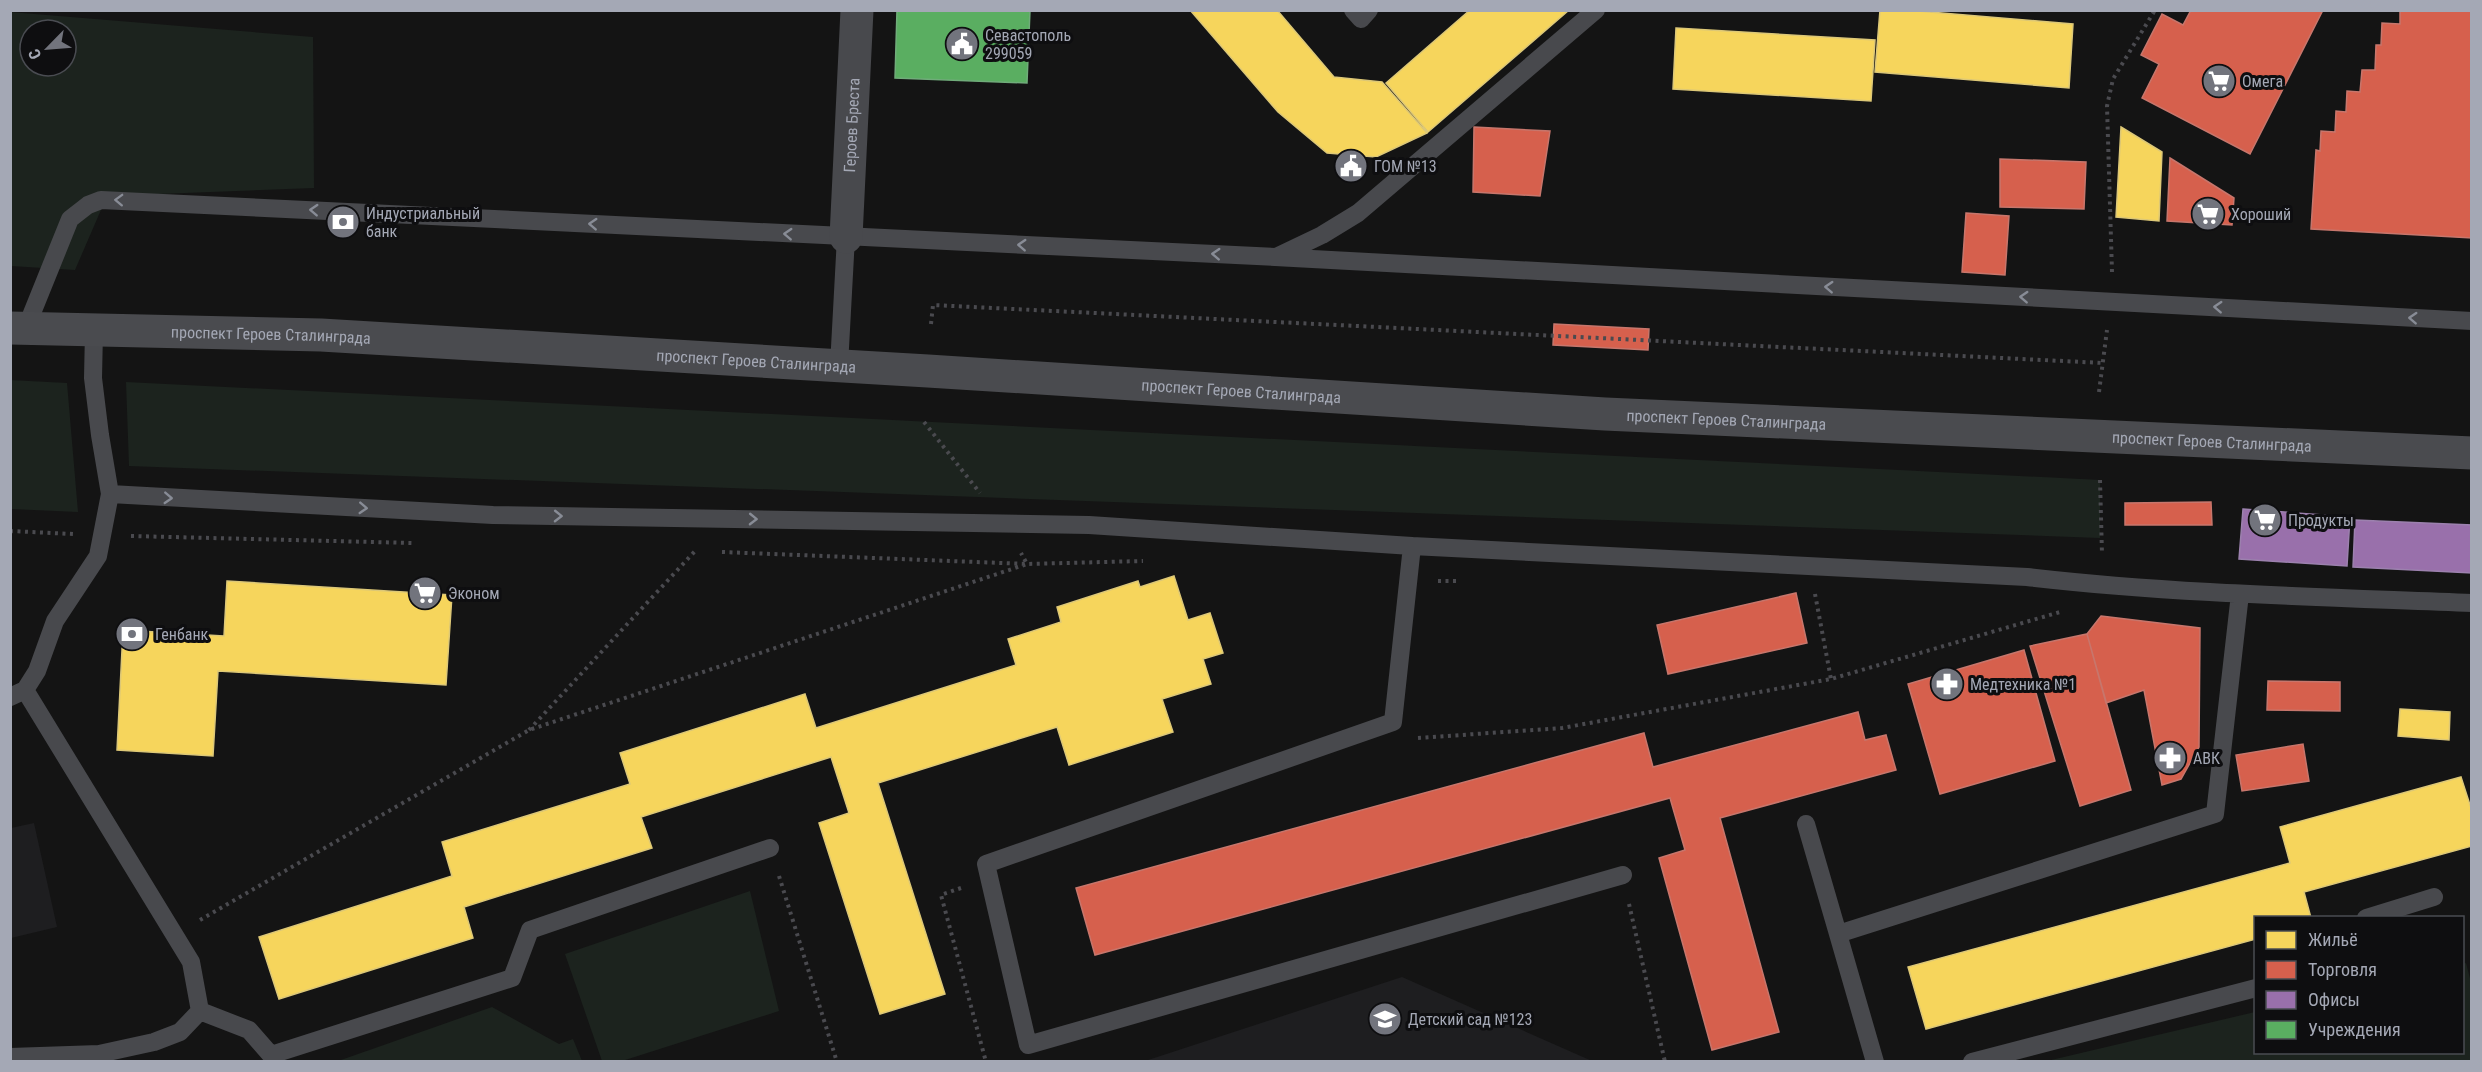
<svg xmlns="http://www.w3.org/2000/svg" width="2482" height="1072" font-family="'Roboto Condensed',sans-serif">
<style>
.built{fill:#1e1e20}
.green{fill:#1c231e;fill-rule:evenodd}
.homes{fill:#f6d55c;stroke:#ddc877;stroke-width:1.5}
.shops{fill:#d6604d;stroke:#c7766c;stroke-width:1.5}
.offices{fill:#9970ab;stroke:#9c81ae;stroke-width:1.5}
.public{fill:#5aae61;stroke:#70ac7a;stroke-width:1.5}
.lines{fill:none;stroke-linecap:round;stroke-linejoin:round}
.path{stroke:#4a4a4f;stroke-width:4;stroke-dasharray:3 4.5;stroke-linecap:butt}
.service{stroke:#48494d;stroke-width:18}
.minor{stroke:#48494d;stroke-width:33}
.primary{stroke:#4a4b4f;stroke-width:33}
.oneway{stroke:#888c96}
.labels{text-anchor:middle;dominant-baseline:central;stroke-width:6;stroke-linejoin:round;paint-order:stroke}
.poi-label{font-size:16px;fill:#a4a8b5;stroke:#0e0e10;text-anchor:start}
.street-label{font-size:16px;fill:#a4a8b5;stroke:#0e0e10}
</style>
<rect width="100%" height="100%" fill="#141414"/>
<!-- built -->
<path class="built" d="M 34,823 L 57,927 L 11,938 L 11,828 Z
M 1402,977 L 1592,1061 L 1145,1061 Z"/>
<!-- green -->
<path class="green" d="M 10,12 L 313,37 L 314,188 L 107,196 L 75,270 L 11,266 ZM 30,30 L 66,30 L 66,66 L 30,66 Z
M 10,380 L 67,383 L 78,512 L 11,509 Z
M 126,382 L 2100,480 L 2100,538 L 129,466 Z
M 750,891 L 779,1011 L 622,1061 L 602,1061 L 565,954 Z
M 2466,963 L 2472,986 L 2471,1061 L 2047,1061 L 2255,1012 L 2256,1052 L 2462,1052 L 2462,964 Z
M 492,1007 L 559,1044 L 573,1039 L 582,1061 L 341,1060 Z"/>
<!-- homes -->
<path class="homes" d="M 1190,10 L 1277,10 L 1334,77 L 1382,82 L 1427,133 L 1376,157 L 1327,153 L 1278,112 Z
M 1470,10 L 1569,10 L 1428,132 L 1386,83 Z
M 1880,10 L 1906,10 L 2073,24 L 2069,88 L 1875,72 Z
M 1676,28 L 1875,40 L 1871,101 L 1673,89 Z
M 2121,127 L 2162,152 L 2159,221 L 2116,217 Z
M 1174,576 L 1188,620 L 1210,613 L 1223,653 L 1203,659 L 1211,684 L 1162,699 L 1173,732 L 1069,765 L 1057,727 L 878,783 L 945,994 L 880,1014 L 819,823 L 849,813 L 831,757 L 641,817 L 652,848 L 464,907 L 473,938 L 279,999 L 259,937 L 452,876 L 442,842 L 630,784 L 620,753 L 805,694 L 816,728 L 1016,665 L 1008,639 L 1061,622 L 1057,607 L 1138,581 L 1140,587 Z
M 227,581 L 452,595 L 446,685 L 218,671 L 213,756 L 117,750 L 123,630 L 224,636 Z
M 2400,709 L 2450,712 L 2449,740 L 2398,736 Z
M 2461,777 L 2472,811 L 2472,846 L 2304,892 L 2311,918 L 2256,918 L 2256,939 L 1926,1029 L 1908,967 L 2290,863 L 2280,827 Z"/>
<!-- shops -->
<path class="shops" d="M 2191,10 L 2323,10 L 2250,154 L 2142,98 L 2159,64 L 2141,55 L 2162,14 L 2183,25 Z
M 2400,10 L 2472,10 L 2472,238 L 2311,229 L 2316,150 L 2320,151 L 2321,131 L 2335,132 L 2336,111 L 2346,112 L 2347,91 L 2360,92 L 2362,70 L 2375,70 L 2376,45 L 2381,45 L 2382,23 L 2400,24 Z
M 1474,127 L 1550,131 L 1540,196 L 1473,192 Z
M 2170,158 L 2234,198 L 2232,225 L 2167,221 Z
M 2000,159 L 2086,162 L 2084,209 L 2000,207 Z
M 1966,213 L 2009,216 L 2005,275 L 1962,272 Z
M 1554,324 L 1649,329 L 1648,350 L 1553,345 Z
M 2211,502 L 2212,525 L 2125,525 L 2125,503 Z
M 1796,593 L 1807,643 L 1668,674 L 1657,625 Z
M 2101,616 L 2200,628 L 2199,747 L 2181,779 L 2162,785 L 2144,690 L 2106,703 L 2087,634 Z
M 2087,634 L 2131,790 L 2080,806 L 2030,646 Z
M 2024,650 L 2055,761 L 1940,794 L 1908,684 Z
M 2268,681 L 2340,682 L 2340,711 L 2267,710 Z
M 1858,712 L 1865,740 L 1886,735 L 1896,770 L 1720,818 L 1779,1032 L 1712,1050 L 1659,858 L 1685,850 L 1670,798 L 1095,955 L 1076,888 L 1644,733 L 1653,767 Z
M 2303,744 L 2309,781 L 2242,791 L 2236,755 Z"/>
<!-- offices -->
<path class="offices" d="M 2243,509 L 2350,517 L 2347,566 L 2239,559 Z
M 2355,520 L 2472,525 L 2472,573 L 2353,567 Z"/>
<!-- public -->
<path class="public" d="M 897,10 L 1030,10 L 1027,83 L 895,78 Z"/>
<g class="lines">
<!-- path -->
<path class="path" d="M 2112,272 L 2107,106 L 2113,79 L 2155,10
M 931,324 L 933,305 L 2103,363
M 2099,392 L 2107,330
M 924,422 L 980,493
M 2100,480 L 2102,554
M 10,531 L 73,534
M 131,536 L 412,543
M 722,552 L 1027,564 L 1143,561
M 1438,581 L 1460,581
M 1815,594 L 1831,679
M 529,730 L 695,551
M 1418,738 L 1562,728 L 1831,679 L 2060,612
M 779,876 L 837,1062
M 961,888 L 941,895 L 986,1062
M 1629,904 L 1665,1062
M 200,920 L 529,730 L 1027,564 L 1021,553"/>
<!-- service -->
<path class="service" d="M 1353,10 L 1361,19 L 1369,10
M 1278,256 L 1322,235 L 1358,213 L 1596,10
M 26,328 L 70,219 L 88,205 L 101,200 L 1275,257 L 2472,321
M 839,366 L 846,237
M 110,494 L 493,515 L 1089,525 L 1412,546 L 2027,577 C 2174,594 2323,597 2472,603
M 1412,546 L 1393,722 L 986,864 L 1028,1045 L 1623,875
M 10,697 L 25,690 L 37,671 L 55,621 L 98,556 L 110,494 L 100,435 L 93,378 L 94,331
M 1806,824 L 1838,934
M 2366,918 L 2434,897
M 200,1011 L 249,1030 L 277,1062
M 271,1055 L 512,978 L 530,930 L 770,848
M 10,1057 L 99,1054 L 154,1042 L 180,1032 L 200,1011 L 191,962 L 25,690
M 1875,1062 L 1838,934 L 2215,814 L 2240,594
M 1972,1062 L 2256,988"/>
<!-- minor -->
<path class="minor" id="s1" d="M 846,237 L 857,10"/>
<!-- primary -->
<path class="primary" id="s2" d="M 10,328 L 321,335 L 928,371 L 1605,414 L 2472,453"/>
</g>
<!-- one-way arrows -->
<defs><path id="oneway-chevron" d="M-2-3.5L2.5 0L-2 3.5" fill="none" stroke-width="1.6" stroke-linecap="round" stroke-linejoin="round" transform="scale(1.5)"/></defs>
<g class="oneway">
<use href="#oneway-chevron" transform="translate(119 200) rotate(-178)"/>
<use href="#oneway-chevron" transform="translate(314 210) rotate(-177)"/>
<use href="#oneway-chevron" transform="translate(593 224) rotate(-177)"/>
<use href="#oneway-chevron" transform="translate(788 234) rotate(-177)"/>
<use href="#oneway-chevron" transform="translate(1022 245) rotate(-177)"/>
<use href="#oneway-chevron" transform="translate(1216 254) rotate(-177)"/>
<use href="#oneway-chevron" transform="translate(1829 287) rotate(-177)"/>
<use href="#oneway-chevron" transform="translate(2024 297) rotate(-177)"/>
<use href="#oneway-chevron" transform="translate(2218 307) rotate(-177)"/>
<use href="#oneway-chevron" transform="translate(2413 318) rotate(-177)"/>
<use href="#oneway-chevron" transform="translate(168 498) rotate(3)"/>
<use href="#oneway-chevron" transform="translate(363 508) rotate(3)"/>
<use href="#oneway-chevron" transform="translate(558 516) rotate(1)"/>
<use href="#oneway-chevron" transform="translate(753 519) rotate(1)"/>
</g>
<!-- icons -->
<defs>
<g id="civic-disc" transform="scale(1.725)"><circle r="9.5" fill="#72747d" stroke="#0e0e10"/><path d="M-.6-6.5H3V-4.5H.6V-3L4-1V1h2V6H-6V1h2V-1L-.6-3ZM-1.2 2.5V6h2.4V2.5Z" fill="#fff"/></g>
<g id="supermarket-disc" transform="scale(1.725)"><circle r="9.5" fill="#72747d" stroke="#0e0e10"/><path d="M-6-5.5h2.5l.6 2H6L4.5 2H-2.5L-4.4-4H-6ZM-1.5 3.2a1.3 1.3 0 1 0 .1 0ZM3 3.2a1.3 1.3 0 1 0 .1 0Z" fill="#fff"/></g>
<g id="bank-disc" transform="scale(1.725)"><circle r="9.5" fill="#72747d" stroke="#0e0e10"/><path d="M-6-4H6V4H-6ZM0-2.3a2.3 2.3 0 1 0 0 4.6a2.3 2.3 0 1 0 0-4.6Z" fill="#fff"/></g>
<g id="pharmacy-disc" transform="scale(1.725)"><circle r="9.5" fill="#72747d" stroke="#0e0e10"/><path d="M-2-6h4v4h4v4h-4v4h-4v-4h-4v-4h4Z" fill="#fff"/></g>
<g id="school-disc" transform="scale(1.725)"><circle r="9.5" fill="#72747d" stroke="#0e0e10"/><path d="M0-5L7-2L0 1L-7-2ZM-4 1L0 2.5L4 1V4Q0 6-4 4Z" fill="#fff"/></g>
</defs>
<g fill-rule="evenodd">
<use href="#civic-disc" x="962" y="44"/>
<use href="#supermarket-disc" x="2219" y="81"/>
<use href="#civic-disc" x="1351" y="166"/>
<use href="#supermarket-disc" x="2208" y="214"/>
<use href="#bank-disc" x="343" y="222"/>
<use href="#supermarket-disc" x="2265" y="520"/>
<use href="#supermarket-disc" x="425" y="593"/>
<use href="#bank-disc" x="132" y="634"/>
<use href="#pharmacy-disc" x="1947" y="684"/>
<use href="#pharmacy-disc" x="2170" y="758"/>
<use href="#school-disc" x="1385" y="1019"/>
</g>
<g class="labels">
<!-- poi labels -->
<g class="poi-label">
<text x="985" y="35">Севастополь<tspan x="985" dy="18">299059</tspan></text>
<text x="2242" y="81">Омега</text>
<text x="1374" y="166">ГОМ №13</text>
<text x="366" y="213">Индустриальный<tspan x="366" dy="18">банк</tspan></text>
<text x="2231" y="214">Хороший</text>
<text x="2288" y="520">Продукты</text>
<text x="448" y="593">Эконом</text>
<text x="155" y="634">Генбанк</text>
<text x="1970" y="684">Медтехника №1</text>
<text x="2193" y="758">АВК</text>
<text x="1408" y="1019">Детский сад №123</text>
</g>
<!-- street labels -->
<g class="street-label">
<text stroke="none"><textPath href="#s1" startOffset="112">Героев Бреста</textPath></text>
<text stroke="none"><textPath href="#s2" startOffset="261">проспект Героев Сталинграда</textPath></text>
<text stroke="none"><textPath href="#s2" startOffset="747">проспект Героев Сталинграда</textPath></text>
<text stroke="none"><textPath href="#s2" startOffset="1233">проспект Героев Сталинграда</textPath></text>
<text stroke="none"><textPath href="#s2" startOffset="1719">проспект Героев Сталинграда</textPath></text>
<text stroke="none"><textPath href="#s2" startOffset="2205">проспект Героев Сталинграда</textPath></text>
</g>
</g>
<!-- border -->
<rect width="2482" height="1072" fill="none" stroke="#a4a8b5" stroke-width="24"/>
<!-- legend -->
<rect x="2254" y="916" width="210" height="138" fill="#0e0e10" stroke="#4a4c52" stroke-width="1.5"/>
<rect x="2266" y="931" width="30" height="18" fill="#f6d55c" stroke="#4a4c52" stroke-width="1.5"/>
<text x="2308" y="946" font-size="18" fill="#a4a8b5">Жильё</text>
<rect x="2266" y="961" width="30" height="18" fill="#d6604d" stroke="#4a4c52" stroke-width="1.5"/>
<text x="2308" y="976" font-size="18" fill="#a4a8b5">Торговля</text>
<rect x="2266" y="991" width="30" height="18" fill="#9970ab" stroke="#4a4c52" stroke-width="1.5"/>
<text x="2308" y="1006" font-size="18" fill="#a4a8b5">Офисы</text>
<rect x="2266" y="1021" width="30" height="18" fill="#5aae61" stroke="#4a4c52" stroke-width="1.5"/>
<text x="2308" y="1036" font-size="18" fill="#a4a8b5">Учреждения</text>
<!-- north arrow -->
<g transform="translate(48 48) rotate(245)"><circle r="28" fill="#0e0e10" stroke="#4a4c52" stroke-width="1.5"/>
<path d="M0-4.5L10 22L0 15L-10 22Z" fill="#72747d"/>
<text y="-9" font-size="16" font-weight="bold" text-anchor="middle" fill="#a4a8b5">С</text>
</g>
</svg>
